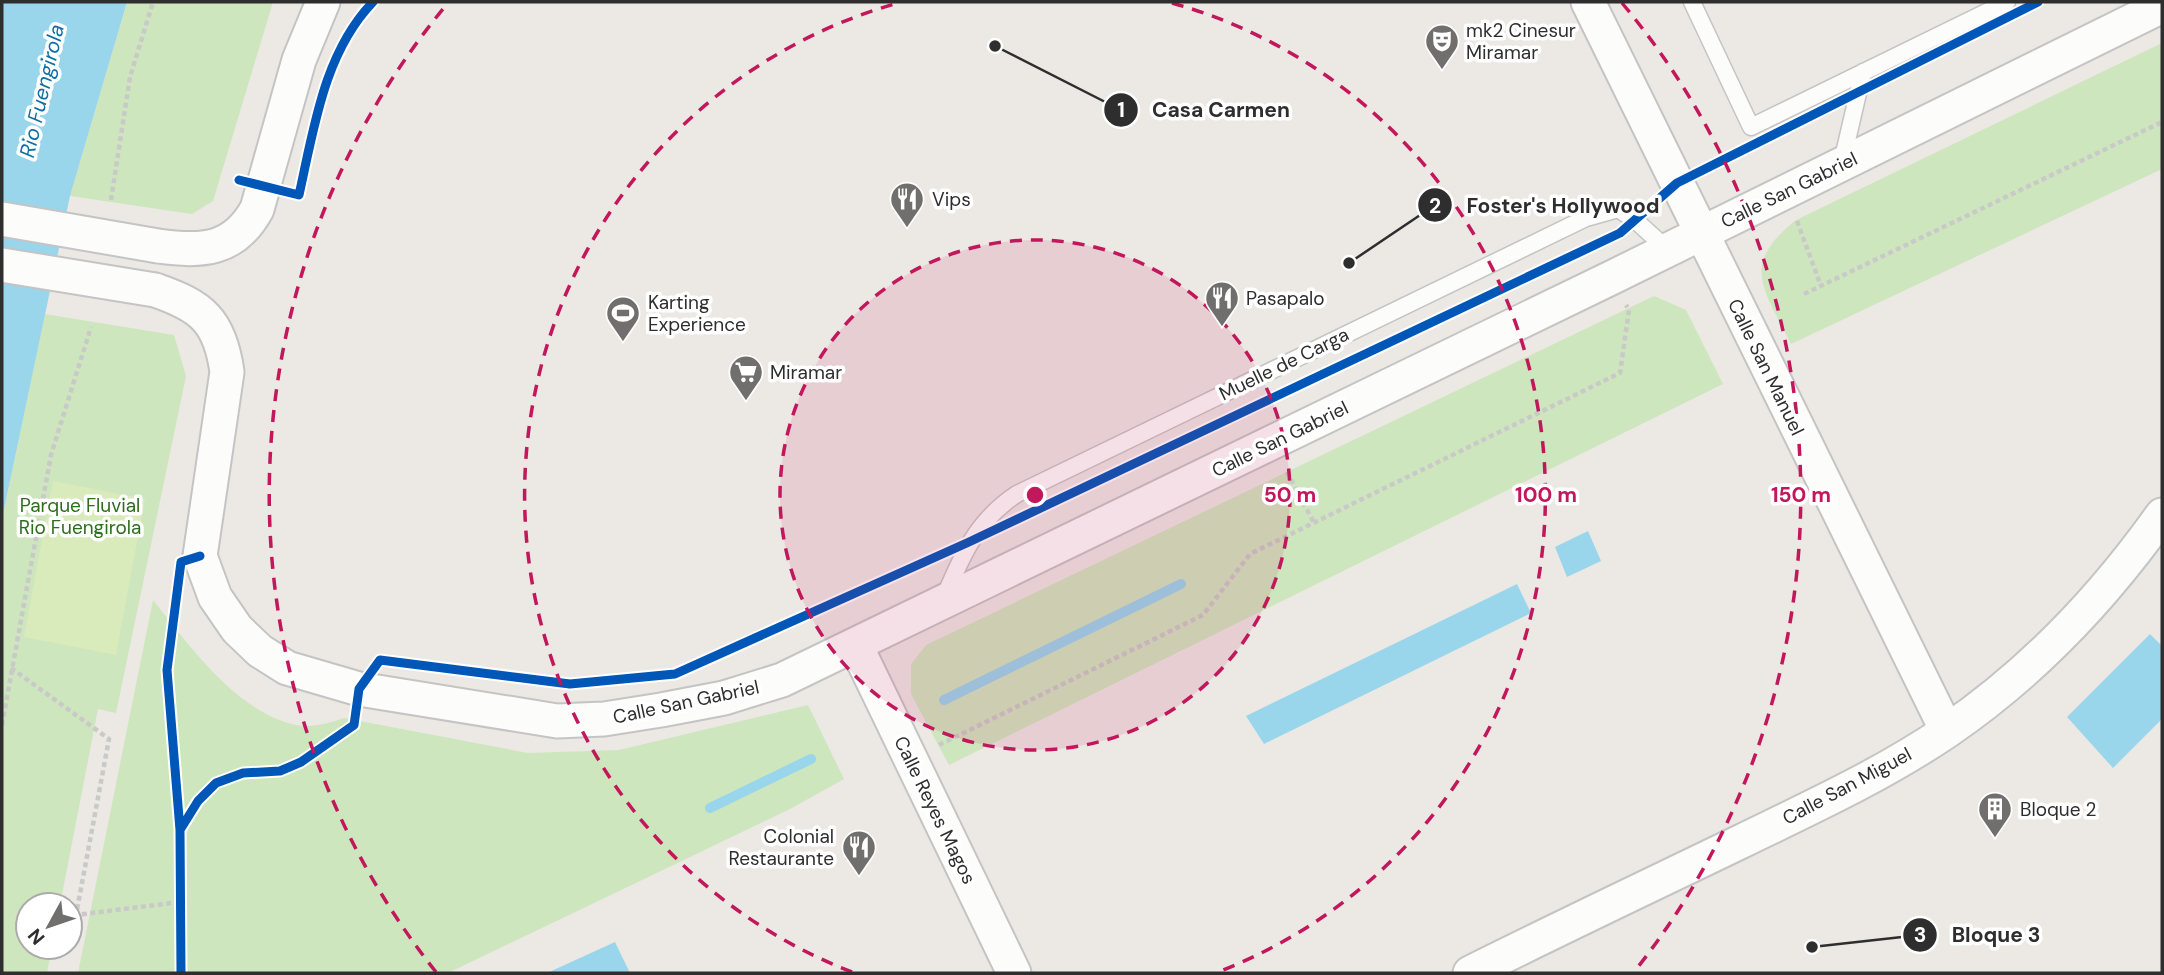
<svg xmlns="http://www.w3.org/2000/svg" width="2164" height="975" font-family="'DM Sans',sans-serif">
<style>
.green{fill:#cee6be}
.pitch{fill:#d9eabb}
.water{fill:#99d6ec}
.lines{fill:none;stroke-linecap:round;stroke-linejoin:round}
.stream{stroke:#99d6ec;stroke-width:10}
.service-casing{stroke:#c5c4c5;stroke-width:19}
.minor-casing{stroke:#c5c4c5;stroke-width:37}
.path{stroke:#c9c9c8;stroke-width:4.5;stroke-dasharray:5 3.5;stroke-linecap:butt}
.service{stroke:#fcfcfb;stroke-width:16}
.minor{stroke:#fcfcfb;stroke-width:33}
.minor-bridge-casing{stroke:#c5c4c5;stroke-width:37;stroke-linecap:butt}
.minor-bridge{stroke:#fcfcfb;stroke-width:33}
.cycleway-casing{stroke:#fff;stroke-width:13}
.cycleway{stroke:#0057b8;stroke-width:9}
.ring{fill:none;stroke:#c2185b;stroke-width:3.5;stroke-dasharray:12 9}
.labels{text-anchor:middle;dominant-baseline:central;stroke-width:7;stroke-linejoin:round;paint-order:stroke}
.poi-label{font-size:19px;fill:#2e2e2e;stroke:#fff;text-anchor:start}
.street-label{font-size:19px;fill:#2e2e2e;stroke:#fff}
.park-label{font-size:19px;fill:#2c6e1b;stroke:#fff}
.water-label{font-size:21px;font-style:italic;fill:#0d6fa3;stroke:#fff}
.centre{fill:#c2185b;stroke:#fff;stroke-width:3.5}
.ring-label{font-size:21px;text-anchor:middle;font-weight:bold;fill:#c2185b;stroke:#fff;stroke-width:7;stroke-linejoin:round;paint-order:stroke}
.leader{fill:none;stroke:#2e2e2e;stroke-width:2.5}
.callout-dot{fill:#2e2e2e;stroke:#fff;stroke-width:2.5}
.mark-label{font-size:21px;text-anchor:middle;font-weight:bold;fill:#fff}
.callout-label{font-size:21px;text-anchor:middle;font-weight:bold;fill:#2e2e2e;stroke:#fff;stroke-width:7;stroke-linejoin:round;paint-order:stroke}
</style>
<rect width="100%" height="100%" fill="#ece8e4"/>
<!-- green -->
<path class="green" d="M 127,2 L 273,2 L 213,201 L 192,214 L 70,196 Z
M 2162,43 L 2162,169 L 1791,344 C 1764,289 1739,265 1796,220 Z
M 1654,296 L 1686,310 L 1723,384 L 949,765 L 911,694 L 911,664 L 926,645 Z
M 45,314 L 174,335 L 186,376 L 116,713 L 98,709 L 60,905 L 28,905 L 28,947 L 52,947 L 47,973 L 2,973 L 2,519 Z
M 153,600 C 189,645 236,712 296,725 C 313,728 329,723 344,718 L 528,753 L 619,750 L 808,705 L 844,779 L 792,808 L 448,973 L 78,973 Z"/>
<!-- pitch -->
<path class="pitch" d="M 53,481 L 145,499 L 116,655 L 24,637 Z"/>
<!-- water -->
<path class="water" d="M 2,2 L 127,2 L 70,196 L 2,519 Z
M 1588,531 L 1601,561 L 1567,577 L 1555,547 Z
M 1517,584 L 1531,613 L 1264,744 L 1246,716 Z
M 2150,634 L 2162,646 L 2162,719 L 2113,768 L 2067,717 Z
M 615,942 L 630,973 L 547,973 Z"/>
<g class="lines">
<!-- stream -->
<path class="stream" d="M 944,700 L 1181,584
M 710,808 L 811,759"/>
<!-- service casing -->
<g class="service-casing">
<path id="service" d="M 1692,2 L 1751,127 L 2007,2
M 1842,162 L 1863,72
M 944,598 C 962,555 977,520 1017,494 L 1586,218 L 1618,209 L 1635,220 L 1668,250"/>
</g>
<!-- minor casing -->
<g class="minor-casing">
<path id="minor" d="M 1588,2 L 1947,731
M 158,246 C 202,252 234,251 257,209 L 299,60 L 323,2
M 155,290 C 202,306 220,321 227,372 L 200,556 L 215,597 L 237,629 L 260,651 L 287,668 L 359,689 L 557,721 L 604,719 L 661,710 L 724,698 L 782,680 L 1613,277 L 2162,6
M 856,646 L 1014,973
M 1470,973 C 1560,928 1651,885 1742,841 C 1812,807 1882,775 1947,731 C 2032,673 2103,598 2162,515"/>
</g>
<!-- path -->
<path class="path" d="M 111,200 L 130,77 L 153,2
M 1797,221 L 1821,286
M 1804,294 L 2162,122
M 1287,472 L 1314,523
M 11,668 L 109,739 L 76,915 L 180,902
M 2,725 L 51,455 L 91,327
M 939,745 L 1203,615 L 1250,554 L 1620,373 L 1629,310 L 1626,305"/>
<!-- service -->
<use href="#service" class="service"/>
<!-- minor -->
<use href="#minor" class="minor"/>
<!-- minor-bridge casing -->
<g class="minor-bridge-casing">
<path id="minor-bridge" d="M 2,219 L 158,246
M 2,265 L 155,290"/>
</g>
<!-- minor-bridge -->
<use href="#minor-bridge" class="minor-bridge"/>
<!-- cycleway casing -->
<g class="cycleway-casing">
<path id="cycleway" d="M 239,180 L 299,195 C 314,128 324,53 373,2
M 180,830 L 167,670 L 181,562 L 200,556
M 181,973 L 180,830 L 198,801 L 216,783 L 243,773 L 280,771 L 301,762 L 354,725 L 359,689 L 380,660 L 570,684 L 675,674 L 969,542 L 1620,233 L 1677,183 L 2038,2"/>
</g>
<!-- cycleway -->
<use href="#cycleway" class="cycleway"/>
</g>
<!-- distance rings -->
<circle cx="1035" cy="495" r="255" fill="#c2185b" fill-opacity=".12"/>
<g class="ring">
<circle cx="1035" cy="495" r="255"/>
<path d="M852 972A511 511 0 0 1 898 3M1172 3A511 511 0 0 1 1218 972"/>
<path d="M436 972A766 766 0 0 1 448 3M1622 3A766 766 0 0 1 1634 972"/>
</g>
<!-- icons -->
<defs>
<g id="theatre-pin" transform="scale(1.75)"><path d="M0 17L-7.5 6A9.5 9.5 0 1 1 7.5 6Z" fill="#706f6e" stroke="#fff"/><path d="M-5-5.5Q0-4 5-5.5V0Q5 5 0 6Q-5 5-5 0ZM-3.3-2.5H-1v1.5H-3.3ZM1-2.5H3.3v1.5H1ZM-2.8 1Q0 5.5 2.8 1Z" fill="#fff"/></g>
<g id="restaurant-pin" transform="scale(1.75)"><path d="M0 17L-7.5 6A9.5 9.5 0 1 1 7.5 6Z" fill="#706f6e" stroke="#fff"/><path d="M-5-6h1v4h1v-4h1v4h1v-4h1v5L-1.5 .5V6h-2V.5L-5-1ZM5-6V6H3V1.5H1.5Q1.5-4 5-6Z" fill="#fff"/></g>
<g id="stadium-pin" transform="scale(1.75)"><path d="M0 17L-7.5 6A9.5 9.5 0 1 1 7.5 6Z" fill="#706f6e" stroke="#fff"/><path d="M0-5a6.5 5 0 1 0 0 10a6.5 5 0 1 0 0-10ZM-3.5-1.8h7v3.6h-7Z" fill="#fff"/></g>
<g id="supermarket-pin" transform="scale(1.75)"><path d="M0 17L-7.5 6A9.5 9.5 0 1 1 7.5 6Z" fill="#706f6e" stroke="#fff"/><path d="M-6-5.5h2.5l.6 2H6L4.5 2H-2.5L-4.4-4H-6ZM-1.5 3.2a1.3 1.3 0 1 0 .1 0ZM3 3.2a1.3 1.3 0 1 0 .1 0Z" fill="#fff"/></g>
<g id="building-pin" transform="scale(1.75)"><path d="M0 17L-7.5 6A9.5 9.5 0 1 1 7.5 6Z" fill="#706f6e" stroke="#fff"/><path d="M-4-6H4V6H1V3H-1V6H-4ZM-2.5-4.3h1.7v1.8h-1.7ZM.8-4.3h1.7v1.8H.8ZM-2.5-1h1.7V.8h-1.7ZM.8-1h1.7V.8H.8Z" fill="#fff"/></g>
</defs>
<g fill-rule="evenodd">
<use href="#theatre-pin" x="1442" y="41"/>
<use href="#restaurant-pin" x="907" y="199"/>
<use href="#restaurant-pin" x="1222" y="298"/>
<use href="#stadium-pin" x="623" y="313"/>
<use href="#supermarket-pin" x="746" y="372"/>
<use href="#building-pin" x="1995" y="809"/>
<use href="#restaurant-pin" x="859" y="847"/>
</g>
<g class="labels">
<!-- poi labels -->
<g class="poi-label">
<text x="1466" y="30">mk2 Cinesur<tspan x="1466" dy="22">Miramar</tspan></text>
<text x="932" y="199">Vips</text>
<text x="1246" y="298">Pasapalo</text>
<text x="648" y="302">Karting<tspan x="648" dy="22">Experience</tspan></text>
<text x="770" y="372">Miramar</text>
<text x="2020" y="809">Bloque 2</text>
<text x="834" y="836" text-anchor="end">Colonial<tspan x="834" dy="22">Restaurante</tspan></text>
</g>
<!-- street labels -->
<g class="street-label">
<text transform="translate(1789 190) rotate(-26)">Calle San Gabriel</text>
<text transform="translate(1284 364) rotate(-26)">Muelle de Carga</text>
<text transform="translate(1766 367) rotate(64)">Calle San Manuel</text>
<text transform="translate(1280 439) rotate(-26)">Calle San Gabriel</text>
<text transform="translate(686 702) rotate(-12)">Calle San Gabriel</text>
<text transform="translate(1847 786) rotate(-28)">Calle San Miguel</text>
<text transform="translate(935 810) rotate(64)">Calle Reyes Magos</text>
</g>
<!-- park labels -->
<g class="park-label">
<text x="80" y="505">Parque Fluvial<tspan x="80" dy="22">Rio Fuengirola</tspan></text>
</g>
<!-- water labels -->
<g class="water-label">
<text transform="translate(42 91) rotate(-77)">Rio Fuengirola</text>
</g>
</g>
<circle cx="1035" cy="495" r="10" class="centre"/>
<g class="ring-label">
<text x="1290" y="502">50 m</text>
<text x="1546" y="502">100 m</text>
<text x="1801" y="502">150 m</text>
</g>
<!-- callouts -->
<path class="leader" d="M995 46L1121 110M1349 263L1435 205M1812 947L1920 935"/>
<g class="callout-dot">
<circle cx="995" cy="46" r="7"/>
<circle cx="1349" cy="263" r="7"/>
<circle cx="1812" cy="947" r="7"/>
<circle cx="1121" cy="110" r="18"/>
<circle cx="1435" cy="205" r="18"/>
<circle cx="1920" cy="935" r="18"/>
</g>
<g class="mark-label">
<text x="1121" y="117">1</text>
<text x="1435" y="213">2</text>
<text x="1920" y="942">3</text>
</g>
<g class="callout-label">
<text x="1221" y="117">Casa Carmen</text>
<text x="1563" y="213">Foster's Hollywood</text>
<text x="1996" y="942">Bloque 3</text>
</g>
<!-- border -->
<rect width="2164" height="975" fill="none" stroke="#2e2e2e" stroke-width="7"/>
<!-- north arrow -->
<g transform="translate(49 926) rotate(230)"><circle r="33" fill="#ffffff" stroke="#ababab" stroke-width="2"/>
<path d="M0-5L12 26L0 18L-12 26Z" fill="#706f6e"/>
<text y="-10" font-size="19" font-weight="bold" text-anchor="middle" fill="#2e2e2e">N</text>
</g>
</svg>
